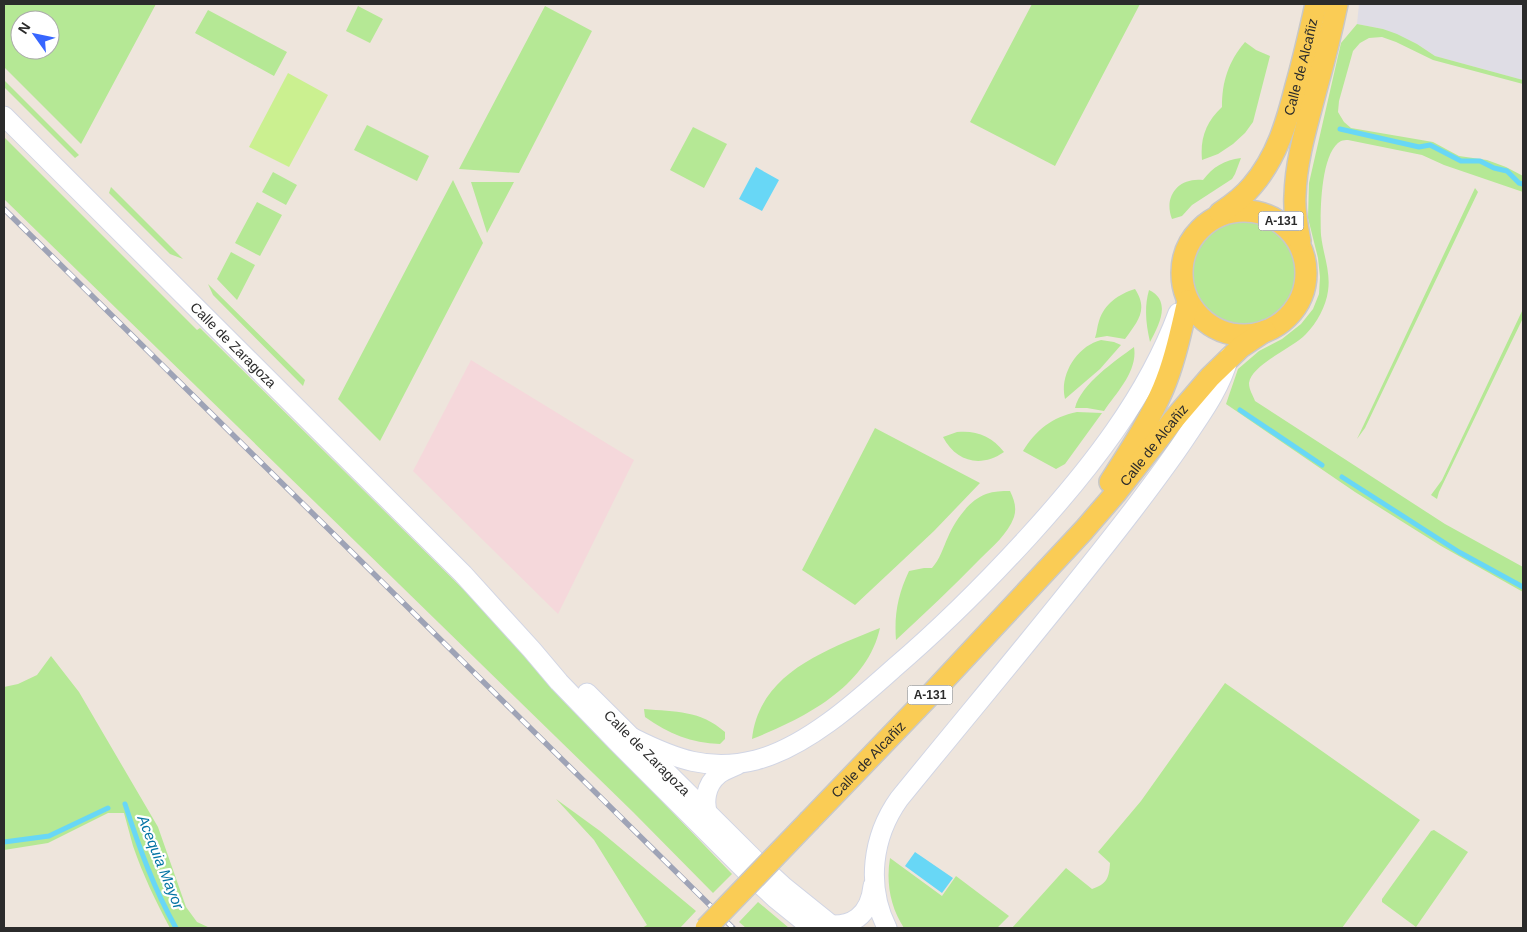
<svg xmlns="http://www.w3.org/2000/svg" width="1527" height="932" font-family="Arial,sans-serif">
<style>
.industrial{fill:#dfdde5}
.medical{fill:#f5d8db}
.green{fill:#b5e895;fill-rule:evenodd}
.pitch{fill:#cbf090}
.water{fill:#68d7f6}
.lines{fill:none;stroke-linecap:round;stroke-linejoin:round}
.stream{stroke:#68d7f6;stroke-width:5}
.secondary-casing{stroke:#d1d5e4;stroke-width:21}
.primary-casing{stroke:#c8c8c8;stroke-width:24}
.secondary{stroke:#fff;stroke-width:19}
.primary{stroke:#facc55;stroke-width:21}
.rail-casing{stroke:#9ea3b6;stroke-width:5.5}
.rail{stroke:#fff;stroke-width:4;stroke-dasharray:11;stroke-linecap:butt}
.primary-bridge-casing{stroke:#c8c8c8;stroke-width:24;stroke-linecap:butt}
.primary-bridge{stroke:#facc55;stroke-width:21}
.labels{text-anchor:middle;dominant-baseline:central;stroke-width:4.5;stroke-linejoin:round;paint-order:stroke}
.shield{fill:#fff;stroke:#6b6b6b;stroke-width:1}
.shield-label{font-size:12px;font-weight:bold;fill:#2b2b2b}
.street-label{font-size:14px;fill:#2b2b2b;stroke:#fff}
.water-label{font-size:15px;font-style:italic;fill:#0575a5;stroke:#fff}
</style>
<rect width="100%" height="100%" fill="#eee5dc"/>
<!-- industrial -->
<path class="industrial" d="M 1359,4 L 1523,4 L 1523,80 L 1435,56 L 1417,44 L 1383,29 L 1357,24 Z"/>
<!-- medical -->
<path class="medical" d="M 471,360 L 634,460 L 558,614 L 413,471 Z"/>
<!-- green -->
<path class="green" d="M 4,4 L 156,4 L 81,144 L 4,67 ZM 20,20 L 50,20 L 50,50 L 20,50 Z
M 1032,4 L 1140,4 L 1055,166 L 970,122 Z
M 358,6 L 383,19 L 370,43 L 346,31 Z
M 545,6 L 592,31 L 519,173 L 459,169 Z
M 208,10 L 287,52 L 274,76 L 195,33 Z
M 1357,24 L 1383,29 L 1397,34 L 1417,44 L 1435,56 L 1523,80 L 1523,84 L 1433,60 L 1396,42 L 1382,37 L 1369,38 L 1360,43 L 1353,51 L 1339,101 L 1338,112 L 1344,122 L 1351,128 L 1433,142 L 1459,156 L 1487,160 L 1506,167 L 1523,176 L 1523,192 L 1444,165 L 1422,155 L 1348,140 C 1346,140 1343,140 1341,141 C 1320,152 1320,215 1321,235 C 1323,254 1331,272 1328,291 C 1326,306 1317,323 1306,334 C 1293,348 1252,364 1249,383 C 1249,390 1253,395 1255,401 L 1445,524 L 1523,567 L 1523,592 L 1441,546 L 1355,492 L 1226,404 L 1238,369 L 1259,351 L 1282,339 L 1301,324 L 1313,309 L 1319,294 L 1320,277 L 1318,258 L 1308,218 L 1309,183 L 1341,43 Z
M 1245,42 L 1256,50 L 1270,56 L 1253,122 L 1245,133 L 1233,144 L 1218,154 L 1202,160 C 1200,138 1206,122 1222,107 C 1222,82 1228,62 1245,42 Z
M 4,80 L 79,155 L 75,158 L 4,87 Z
M 367,125 L 429,156 L 417,181 L 354,150 Z
M 693,127 L 727,144 L 704,188 L 670,170 Z
M 4,137 L 197,330 L 200,328 L 478,604 L 652,791 L 732,874 L 713,893 L 633,812 L 4,199 Z
M 1241,158 L 1235,174 L 1232,179 L 1192,205 L 1182,216 L 1172,219 C 1163,196 1179,177 1203,180 C 1213,167 1224,160 1241,158 Z
M 273,172 L 297,185 L 286,205 L 262,192 Z
M 453,180 L 483,243 L 380,441 L 338,399 Z
M 471,182 L 514,182 L 487,233 Z
M 111,187 L 183,259 L 170,254 L 109,193 Z
M 1475,188 L 1478,192 L 1365,428 L 1357,439 Z
M 257,202 L 282,215 L 260,256 L 235,243 Z
M1190 272a53 53 0 1 1 106 0a53 53 0 1 1-106 0Z
M 231,252 L 255,265 L 237,300 L 217,279 Z
M 208,284 L 305,380 L 303,386 L 213,295 Z
M 1135,289 C 1149,310 1137,322 1125,339 L 1107,336 L 1095,338 C 1097,332 1097,327 1099,321 C 1104,304 1119,294 1135,289 Z
M 1149,290 C 1172,301 1159,325 1150,342 C 1146,324 1144,308 1149,290 Z
M 1523,309 L 1523,318 L 1439,492 L 1437,499 L 1431,495 L 1442,480 Z
M 1101,340 L 1114,342 L 1121,345 L 1100,369 L 1065,399 C 1059,375 1077,346 1101,340 Z
M 1134,347 C 1138,371 1117,392 1104,411 L 1087,408 L 1075,408 C 1081,384 1115,361 1134,347 Z
M 1077,412 L 1102,413 L 1065,464 L 1056,469 L 1023,451 C 1036,430 1052,417 1077,412 Z
M 875,428 L 980,483 L 934,531 L 855,605 L 802,570 Z
M 957,432 C 976,430 992,436 1004,452 C 981,468 956,462 943,437 Z
M 1010,491 C 1014,499 1017,508 1014,517 C 1008,534 992,547 980,559 C 953,587 924,614 896,640 C 894,615 898,594 909,571 L 924,568 L 932,568 C 940,559 943,548 948,537 C 955,521 969,500 986,494 C 994,491 1002,491 1010,491 Z
M 880,628 C 867,687 803,719 752,739 C 759,673 826,650 880,628 Z
M 51,656 L 79,692 L 158,827 L 186,907 L 197,922 L 210,928 L 228,928 L 170,928 C 156,902 143,875 133,846 C 130,835 127,824 124,813 L 108,813 L 48,843 L 4,850 L 4,687 L 18,684 L 37,675 Z
M 1225,683 L 1420,820 L 1342,928 L 1012,928 L 1066,868 L 1092,889 C 1107,884 1109,878 1110,863 L 1098,852 L 1141,801 Z
M 644,709 C 676,712 700,710 725,732 L 725,739 L 720,744 C 691,743 669,734 645,717 Z
M 556,799 L 600,831 L 696,911 L 680,928 L 642,928 L 647,925 L 594,840 Z
M 1434,830 L 1468,852 L 1416,927 L 1382,902 L 1382,899 L 1431,831 Z
M 890,858 L 942,896 L 956,876 L 1009,916 L 997,928 L 904,928 C 890,907 886,882 890,858 Z
M 758,902 L 789,928 L 746,928 L 739,922 Z"/>
<!-- pitch -->
<path class="pitch" d="M 288,73 L 328,95 L 289,167 L 249,147 Z"/>
<!-- water -->
<path class="water" d="M 756,167 L 779,180 L 762,211 L 739,199 Z
M 915,852 L 953,878 L 942,893 L 905,866 Z"/>
<g class="lines">
<!-- stream -->
<path class="stream" d="M 1340,129 L 1419,147 L 1430,145 L 1461,161 L 1480,161 L 1494,168 L 1507,171 L 1519,183 L 1523,184
M 1240,410 L 1322,465
M 1342,477 L 1459,552 L 1523,587
M 125,804 C 139,847 154,889 176,928
M 4,842 L 49,836 L 108,808"/>
<!-- secondary casing -->
<g class="secondary-casing">
<g id="secondary">
<path id="s1" d="M 4,116 L 463,574 L 532,650 L 559,682 L 617,742 L 748,873 L 775,898 L 812,928"/>
<path id="s2" d="M 587,693 L 758,863 L 784,887 L 835,928"/>
<path d="M 633,738 C 675,759 709,772 756,760 C 806,747 856,702 894,668 C 942,627 987,582 1029,536 C 1089,470 1147,397 1178,313"/>
<path d="M 709,819 C 703,803 705,785 719,774 C 724,770 731,768 737,765"/>
<path d="M 823,924 C 852,929 870,915 873,886"/>
<path d="M 887,928 C 866,886 872,837 899,799 C 977,703 1057,609 1133,510 C 1152,485 1171,460 1188,434 C 1205,409 1221,386 1229,357"/>
</g>
</g>
<!-- primary casing -->
<g class="primary-casing">
<g id="primary">
<circle cx="1244" cy="273" r="62"/>
<path id="s3" d="M 1220,213 C 1232,205 1243,197 1252,186 C 1277,157 1287,122 1296,86 C 1304,58 1310,31 1316,4"/>
<path d="M 1300,241 C 1297,226 1294,211 1295,196 C 1296,159 1307,125 1316,90 C 1324,61 1331,33 1337,4"/>
<path d="M 1110,482 C 1129,452 1149,422 1163,389 C 1175,361 1181,330 1188,301"/>
<path id="s4" d="M 810,820 L 933,692 L 1084,530 L 1115,494 L 1174,419 L 1210,377 L 1241,347 L 1265,331"/>
</g>
</g>
<!-- secondary -->
<use href="#secondary" class="secondary"/>
<!-- primary -->
<use href="#primary" class="primary"/>
<!-- rail casing -->
<g class="rail-casing">
<path id="rail" d="M 4,209 L 733,928"/>
</g>
<!-- rail -->
<use href="#rail" class="rail"/>
<!-- primary-bridge casing -->
<g class="primary-bridge-casing">
<path id="primary-bridge" d="M 706,928 L 810,820"/>
</g>
<!-- primary-bridge -->
<use href="#primary-bridge" class="primary-bridge"/>
</g>
<g class="labels">
<!-- shield labels -->
<g class="shield">
<rect x="1258.5" y="211.5" width="45" height="19" rx="4"/>
<rect x="907.5" y="685.5" width="45" height="19" rx="4"/>
</g>
<g class="shield-label">
<text x="1281" y="221">A-131</text>
<text x="930" y="695">A-131</text>
</g>
<!-- street labels -->
<g class="street-label">
<text stroke="none"><textPath href="#s3" startOffset="172">Calle de Alcañiz</textPath></text>
<text stroke="none"><textPath href="#s1" startOffset="324">Calle de Zaragoza</textPath></text>
<text stroke="none"><textPath href="#s4" startOffset="509">Calle de Alcañiz</textPath></text>
<text stroke="none"><textPath href="#s2" startOffset="85">Calle de Zaragoza</textPath></text>
<text stroke="none"><textPath href="#s4" startOffset="84">Calle de Alcañiz</textPath></text>
</g>
<!-- water labels -->
<g class="water-label">
<text transform="translate(161 862) rotate(68)">Acequia Mayor</text>
</g>
</g>
<!-- border -->
<rect width="1527" height="932" fill="none" stroke="#2b2b2b" stroke-width="10"/>
<!-- north arrow -->
<g transform="translate(35 35) rotate(303)"><circle r="24" fill="#ffffff" stroke="#aaaaaa"/>
<path d="M0-4L9 19L0 12L-9 19Z" fill="#3766ff"/>
<text y="-8" font-size="14" font-weight="bold" text-anchor="middle" fill="#2b2b2b">N</text>
</g>
</svg>
